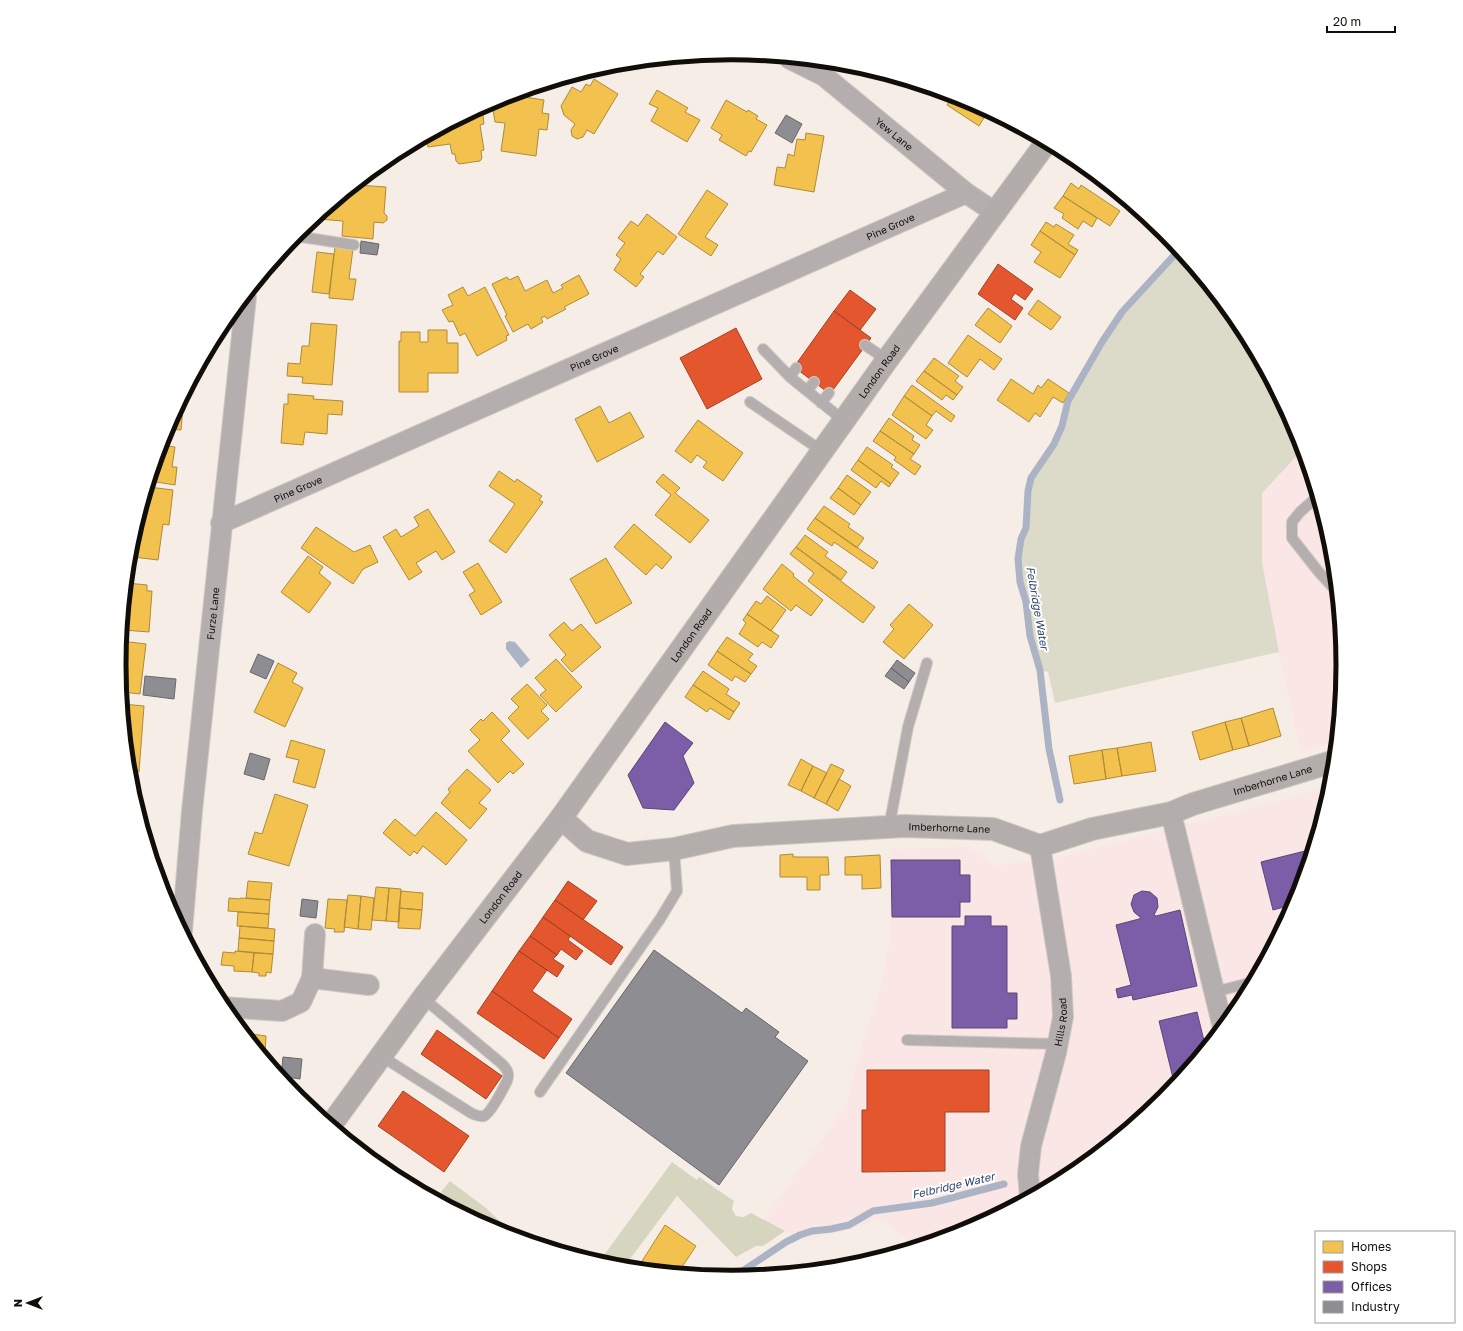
<svg xmlns="http://www.w3.org/2000/svg" width="1463" height="1331" font-family="'Golos Text',sans-serif">
<style>
.industrial{fill:#f9e6e5}
.green{fill:#dcdbca}
.forest{fill:#d5d5c0}
.water{fill:#abb3c5}
.homes{fill:#f2c14e;stroke:#ae8b39}
.shops{fill:#e4572e;stroke:#a54123}
.offices{fill:#7b5ea7;stroke:#5b4677}
.industry{fill:#8d8d92;stroke:#686769}
.lines{fill:none;stroke-linecap:round;stroke-linejoin:round}
.stream{stroke:#abb3c5;stroke-width:7}
.lane-casing{stroke:#d0cac4;stroke-width:12}
.street-casing{stroke:#d0cac4;stroke-width:22}
.secondary-casing{stroke:#d0cac4;stroke-width:24}
.highway-casing{stroke:#d0cac4;stroke-width:24}
.lane{stroke:#b4afae;stroke-width:10}
.street{stroke:#b4afae;stroke-width:20}
.secondary{stroke:#b3aeab;stroke-width:22}
.highway{stroke:#b2adaa;stroke-width:22}
.labels{text-anchor:middle;dominant-baseline:central;stroke-width:4;stroke-linejoin:round;paint-order:stroke}
.street-label{font-size:10px;fill:#110d08;stroke:#fff}
.water-label{font-size:11px;font-style:italic;fill:#2e446d;stroke:#fff}
.rim{fill:none;stroke:#110d08;stroke-width:5}
</style>
<rect width="100%" height="100%" fill="#f6eee6"/>
<!-- industrial -->
<path class="industrial" d="M 1303,449 L 1332,546 L 1344,666 L 1337,740 L 1301,752 L 1279,652 L 1262,562 L 1262,493 Z
M 1332,787 L 1297,900 L 1241,1006 L 1164,1099 L 1072,1175 L 966,1231 L 917,1246 L 879,1219 L 848,1230 L 803,1240 L 763,1220 L 847,1105 L 856,1064 L 880,990 L 890,941 L 889,849 L 969,847 L 995,866 L 1065,856 Z"/>
<!-- green -->
<path class="green" d="M 1179,250 L 1241,325 L 1297,431 L 1303,449 L 1262,493 L 1262,562 L 1279,652 L 1055,703 L 1048,672 L 1040,670 L 1030,636 L 1026,602 L 1020,582 L 1018,559 L 1021,539 L 1026,528 L 1028,491 L 1031,478 L 1054,444 L 1062,426 L 1068,401 L 1102,342 L 1122,312 Z"/>
<!-- forest -->
<path class="forest" d="M 672,1162 L 697,1180 L 699,1177 L 734,1201 L 732,1209 L 736,1216 L 744,1217 L 751,1213 L 785,1231 L 763,1246 L 756,1246 L 736,1257 L 677,1196 L 624,1267 L 612,1266 L 599,1262 Z
M 450,1181 L 486,1208 L 516,1237 L 497,1231 L 463,1213 L 441,1192 Z"/>
<!-- water -->
<path class="water" d="M 509,641 L 515,642 L 530,660 L 521,668 L 506,649 L 506,643 Z"/>
<!-- homes -->
<path class="homes" d="M 594,79 L 618,94 L 594,134 L 587,130 L 583,137 L 577,139 L 572,136 L 571,130 L 575,124 L 564,115 L 561,106 L 572,87 L 581,92 L 586,84 L 590,86 Z
M 657,90 L 688,108 L 685,112 L 700,120 L 687,142 L 651,121 L 658,108 L 649,104 Z
M 511,95 L 544,100 L 542,113 L 549,114 L 547,130 L 539,129 L 536,156 L 501,151 L 505,123 L 495,122 L 492,103 Z
M 953,96 L 966,100 L 988,111 L 979,126 L 947,105 Z
M 726,100 L 747,112 L 748,110 L 758,116 L 756,119 L 767,125 L 751,152 L 749,151 L 746,156 L 719,140 L 722,135 L 711,128 Z
M 482,108 L 484,124 L 480,125 L 484,150 L 481,151 L 482,158 L 480,161 L 459,164 L 456,161 L 455,154 L 452,154 L 450,144 L 428,147 L 426,138 Z
M 806,133 L 824,136 L 814,192 L 774,185 L 777,167 L 785,168 L 788,154 L 794,156 L 797,139 L 805,140 Z
M 1082,165 L 1107,185 L 1104,189 L 1088,178 L 1091,174 L 1081,168 Z
M 1071,183 L 1079,189 L 1081,185 L 1120,211 L 1110,226 L 1063,196 Z
M 356,185 L 386,187 L 384,213 L 387,216 L 387,220 L 383,223 L 374,222 L 373,239 L 342,236 L 343,221 L 318,219 L 318,216 L 339,199 L 346,200 L 347,193 Z
M 707,190 L 728,204 L 705,237 L 718,245 L 711,256 L 678,234 Z
M 1063,196 L 1097,218 L 1092,227 L 1083,221 L 1078,229 L 1062,218 L 1064,214 L 1054,208 Z
M 647,214 L 677,237 L 663,255 L 658,251 L 640,274 L 644,277 L 636,287 L 614,270 L 621,259 L 616,255 L 625,243 L 618,238 L 631,221 L 638,226 Z
M 1046,222 L 1054,227 L 1056,224 L 1074,235 L 1068,244 L 1078,250 L 1075,255 L 1040,231 Z
M 1040,231 L 1075,255 L 1060,278 L 1034,262 L 1041,252 L 1031,245 Z
M 335,247 L 353,249 L 349,279 L 356,279 L 353,300 L 329,298 Z
M 317,252 L 334,254 L 329,294 L 312,292 Z
M 579,275 L 589,294 L 564,307 L 566,309 L 547,319 L 545,316 L 541,318 L 543,322 L 531,329 L 528,324 L 513,332 L 505,316 L 507,315 L 492,284 L 507,277 L 509,280 L 518,276 L 525,291 L 547,280 L 553,293 L 563,288 L 561,285 Z
M 463,287 L 468,296 L 485,287 L 509,335 L 506,336 L 507,340 L 477,356 L 465,333 L 460,336 L 453,321 L 449,322 L 442,310 L 453,305 L 448,295 Z
M 1038,300 L 1061,317 L 1051,330 L 1028,314 Z
M 988,308 L 1012,326 L 1000,343 L 975,325 Z
M 311,323 L 337,325 L 332,385 L 302,383 L 303,377 L 287,376 L 288,363 L 300,364 L 302,346 L 309,346 Z
M 428,330 L 447,330 L 447,343 L 458,343 L 458,373 L 428,373 L 428,392 L 399,392 L 399,341 L 401,341 L 401,332 L 420,332 L 420,342 L 428,342 Z
M 968,335 L 1002,359 L 994,370 L 980,359 L 967,377 L 948,363 Z
M 934,358 L 959,376 L 955,381 L 963,387 L 957,395 L 924,371 Z
M 924,371 L 957,395 L 953,400 L 946,395 L 942,400 L 916,381 Z
M 1011,379 L 1033,394 L 1038,385 L 1041,388 L 1048,379 L 1069,393 L 1063,403 L 1053,397 L 1040,417 L 1035,413 L 1029,422 L 997,400 Z
M 912,385 L 955,416 L 951,422 L 936,411 L 932,416 L 904,396 Z
M 288,394 L 314,396 L 313,399 L 343,401 L 342,415 L 328,414 L 327,434 L 305,432 L 303,445 L 281,443 L 284,404 L 288,404 Z
M 184,396 L 181,430 L 167,429 Z
M 904,396 L 932,416 L 926,425 L 933,430 L 926,439 L 892,415 Z
M 600,406 L 609,423 L 630,412 L 644,437 L 597,462 L 575,419 Z
M 889,418 L 914,436 L 912,440 L 920,445 L 914,454 L 880,431 Z
M 698,420 L 743,453 L 723,481 L 703,467 L 707,462 L 697,455 L 691,463 L 675,451 Z
M 880,431 L 914,454 L 910,459 L 921,466 L 915,475 L 894,460 L 896,457 L 873,441 Z
M 161,445 L 175,447 L 172,467 L 177,467 L 175,485 L 150,481 Z
M 867,447 L 893,465 L 891,467 L 899,473 L 891,484 L 858,460 Z
M 858,460 L 891,484 L 889,487 L 881,481 L 876,488 L 851,470 Z
M 499,471 L 515,482 L 517,479 L 542,496 L 539,500 L 543,502 L 506,553 L 489,541 L 515,504 L 489,486 Z
M 663,474 L 680,488 L 675,493 L 709,520 L 690,543 L 655,515 L 671,495 L 656,482 Z
M 847,475 L 871,492 L 861,505 L 838,488 Z
M 149,487 L 173,490 L 169,525 L 163,524 L 158,560 L 133,557 L 136,528 Z
M 838,488 L 861,505 L 854,515 L 830,498 Z
M 824,506 L 850,524 L 848,527 L 864,538 L 857,548 L 815,518 Z
M 428,509 L 455,552 L 442,560 L 436,551 L 416,563 L 422,572 L 409,580 L 383,537 L 396,529 L 401,537 L 419,526 L 414,517 Z
M 815,518 L 878,562 L 873,569 L 834,542 L 832,546 L 807,529 Z
M 634,524 L 672,557 L 662,569 L 656,564 L 646,575 L 614,547 Z
M 316,527 L 354,552 L 370,545 L 378,562 L 363,569 L 353,584 L 301,548 Z
M 805,535 L 828,552 L 825,556 L 847,572 L 841,580 L 796,547 Z
M 796,547 L 875,607 L 863,623 L 808,581 L 814,573 L 790,554 Z
M 308,556 L 323,567 L 319,573 L 331,583 L 309,613 L 281,592 Z
M 606,558 L 632,603 L 596,624 L 570,579 Z
M 478,563 L 502,602 L 481,615 L 469,595 L 475,591 L 463,572 Z
M 782,564 L 794,574 L 793,576 L 823,600 L 811,616 L 796,605 L 791,611 L 763,589 Z
M 127,583 L 147,585 L 147,591 L 152,591 L 149,632 L 123,630 Z
M 767,596 L 786,610 L 771,631 L 747,614 L 756,601 L 761,604 Z
M 909,604 L 933,625 L 904,659 L 883,642 L 894,629 L 890,625 Z
M 747,614 L 779,636 L 771,648 L 762,642 L 758,647 L 739,634 L 746,623 L 743,620 Z
M 564,622 L 572,631 L 581,624 L 601,647 L 572,672 L 561,660 L 566,655 L 549,635 Z
M 727,637 L 753,654 L 748,660 L 757,666 L 751,674 L 717,651 Z
M 121,641 L 146,644 L 140,694 L 122,692 L 119,665 Z
M 717,651 L 751,674 L 745,682 L 735,676 L 732,681 L 708,665 Z
M 556,659 L 582,687 L 556,712 L 540,695 L 546,690 L 535,678 Z
M 278,663 L 297,673 L 292,682 L 303,688 L 285,727 L 254,712 Z
M 703,671 L 729,689 L 726,694 L 740,703 L 734,712 L 693,685 Z
M 527,684 L 547,705 L 541,711 L 549,719 L 528,739 L 508,718 L 519,707 L 511,699 Z
M 693,685 L 734,712 L 729,720 L 710,708 L 707,712 L 685,697 Z
M 123,704 L 144,706 L 139,772 L 129,771 Z
M 1273,708 L 1281,736 L 1249,746 L 1241,718 Z
M 492,712 L 510,731 L 501,740 L 524,764 L 513,774 L 510,771 L 498,783 L 468,751 L 480,740 L 470,730 L 481,719 L 483,721 Z
M 1241,718 L 1249,746 L 1233,750 L 1225,722 Z
M 1225,722 L 1233,750 L 1200,760 L 1192,732 Z
M 291,740 L 325,750 L 315,788 L 293,782 L 299,760 L 286,757 Z
M 1151,742 L 1156,771 L 1122,776 L 1117,748 Z
M 1117,748 L 1122,776 L 1106,779 L 1102,750 Z
M 1102,750 L 1106,779 L 1074,784 L 1069,756 Z
M 801,759 L 813,766 L 801,791 L 788,785 Z
M 831,764 L 844,770 L 826,804 L 814,798 Z
M 813,766 L 827,773 L 814,798 L 801,791 Z
M 467,769 L 491,790 L 479,803 L 487,809 L 470,829 L 441,803 L 450,792 L 448,789 Z
M 839,779 L 851,786 L 838,811 L 826,804 Z
M 275,794 L 308,805 L 289,866 L 248,854 L 255,832 L 262,834 Z
M 436,812 L 467,840 L 446,865 L 423,846 L 417,854 L 414,851 L 410,856 L 383,833 L 395,819 L 415,836 Z
M 793,854 L 793,857 L 828,857 L 829,875 L 820,875 L 820,890 L 807,890 L 807,877 L 780,877 L 780,855 Z
M 880,855 L 881,888 L 862,889 L 862,875 L 845,875 L 845,857 Z
M 248,881 L 272,883 L 270,900 L 246,898 Z
M 376,887 L 389,888 L 386,921 L 372,920 Z
M 389,888 L 401,889 L 399,922 L 386,921 Z
M 401,891 L 423,893 L 422,910 L 399,908 Z
M 348,895 L 361,896 L 358,929 L 344,927 Z
M 361,896 L 374,898 L 371,930 L 358,929 Z
M 229,898 L 239,899 L 240,898 L 270,900 L 269,914 L 228,911 Z
M 328,899 L 347,900 L 344,932 L 334,932 L 335,929 L 325,928 Z
M 399,908 L 422,910 L 420,929 L 398,928 Z
M 238,912 L 269,914 L 268,928 L 237,926 Z
M 240,926 L 275,929 L 274,941 L 239,938 Z
M 239,938 L 274,941 L 273,954 L 238,951 Z
M 235,951 L 254,953 L 252,972 L 234,971 L 234,966 L 221,965 L 223,952 L 235,953 Z
M 254,953 L 273,954 L 271,973 L 266,972 L 266,976 L 259,976 L 259,973 L 252,972 Z
M 245,1033 L 266,1036 L 265,1054 L 261,1053 Z
M 665,1225 L 696,1246 L 678,1273 L 637,1269 Z"/>
<!-- shops -->
<path class="shops" d="M 998,264 L 1033,289 L 1025,300 L 1015,293 L 1011,299 L 1023,308 L 1015,320 L 978,294 Z
M 850,290 L 876,309 L 860,330 L 834,311 Z
M 834,311 L 871,338 L 830,394 L 794,367 Z
M 736,328 L 762,379 L 707,409 L 680,358 Z
M 568,881 L 597,901 L 583,920 L 555,900 Z
M 555,900 L 623,947 L 611,965 L 543,917 Z
M 543,917 L 570,936 L 568,940 L 583,951 L 576,960 L 561,949 L 557,955 L 530,936 Z
M 530,936 L 557,955 L 553,959 L 564,966 L 557,977 L 519,951 Z
M 519,951 L 547,970 L 532,991 L 572,1019 L 559,1038 L 492,991 Z
M 492,991 L 559,1038 L 544,1059 L 477,1013 Z
M 437,1030 L 502,1076 L 486,1099 L 421,1054 Z
M 867,1070 L 989,1070 L 989,1112 L 945,1112 L 945,1171 L 862,1172 L 862,1110 L 867,1110 Z
M 403,1091 L 469,1136 L 444,1172 L 378,1126 Z"/>
<!-- offices -->
<path class="offices" d="M 665,722 L 693,743 L 683,756 L 694,783 L 674,810 L 643,808 L 628,775 Z
M 1313,849 L 1295,904 L 1273,910 L 1261,862 Z
M 891,860 L 960,860 L 960,875 L 970,875 L 970,902 L 960,902 L 960,917 L 892,917 Z
M 1142,891 L 1150,892 L 1157,898 L 1158,907 L 1154,915 L 1156,916 L 1180,910 L 1197,986 L 1133,1000 L 1132,995 L 1118,998 L 1116,989 L 1131,985 L 1116,925 L 1139,919 L 1141,918 L 1134,912 L 1131,904 L 1134,895 Z
M 965,916 L 991,916 L 991,926 L 1007,926 L 1007,993 L 1017,993 L 1017,1019 L 1007,1019 L 1007,1028 L 952,1028 L 952,926 L 965,926 Z
M 1197,1012 L 1206,1049 L 1184,1075 L 1173,1078 L 1159,1021 Z"/>
<!-- industry -->
<path class="industry" d="M 786,115 L 802,124 L 792,143 L 775,133 Z
M 361,241 L 379,244 L 377,255 L 360,253 Z
M 258,654 L 274,661 L 266,679 L 250,672 Z
M 897,660 L 915,673 L 909,682 L 891,668 Z
M 891,668 L 909,682 L 904,689 L 885,676 Z
M 145,676 L 176,679 L 174,699 L 143,695 Z
M 250,753 L 270,759 L 264,780 L 244,774 Z
M 302,899 L 318,901 L 316,918 L 300,916 Z
M 654,950 L 742,1013 L 746,1008 L 779,1032 L 775,1037 L 808,1061 L 719,1185 L 566,1073 Z
M 283,1057 L 302,1059 L 300,1079 L 281,1076 Z"/>
<g class="lines">
<!-- stream -->
<path class="stream" d="M 1060,800 L 1049,749 L 1040,670 L 1030,636 L 1026,602 L 1020,582 L 1018,559 L 1021,539 L 1026,528 L 1028,491 L 1031,478 L 1054,444 L 1062,426 L 1068,401 L 1102,342 L 1122,312 L 1179,250
M 732,1278 L 786,1242 L 800,1235 L 812,1231 L 831,1229 L 849,1225 L 873,1211 L 932,1203 L 1004,1184"/>
<!-- lane casing -->
<g class="lane-casing">
<path id="lane" d="M 295,236 L 354,245
M 865,345 L 887,360
M 763,349 L 790,377
M 796,368 L 790,377 L 838,416 L 842,424
M 807,391 L 814,382
M 750,402 L 822,451
M 821,403 L 829,393
M 1317,497 L 1300,512 L 1292,522 L 1292,538 L 1318,571 L 1337,592
M 889,827 L 908,727 L 927,663
M 1214,992 L 1253,982
M 907,1040 L 1058,1044
M 381,1056 L 471,1113 C 475,1115 479,1117 484,1116 C 491,1113 503,1089 507,1081 C 510,1073 507,1069 501,1063 L 423,998
M 540,1092 L 660,919 L 677,891 L 674,849"/>
</g>
<!-- street casing -->
<g class="street-casing">
<g id="street">
<path id="s1" d="M 790,59 L 824,76 L 966,193 L 996,213"/>
<path id="s2" d="M 221,523 L 966,193"/>
<path d="M 1171,813 L 1223,1028"/>
<path id="s3" d="M 182,931 L 192,811 L 246,297"/>
<path d="M 312,978 L 369,985"/>
<path d="M 223,1007 L 282,1011 L 301,1002 L 312,978 L 315,934"/>
<path id="s4" d="M 1030,1197 L 1028,1174 L 1031,1146 L 1056,1053 L 1063,1017 L 1061,976 L 1040,846"/>
</g>
</g>
<!-- secondary casing -->
<g class="secondary-casing">
<g id="secondary">
<path id="s5" d="M 561,818 L 587,841 L 627,854 L 674,849 L 733,836 L 904,826 L 993,829 L 1040,846 L 1092,829 L 1171,813 L 1193,804 L 1335,761"/>
</g>
</g>
<!-- highway casing -->
<g class="highway-casing">
<g id="highway">
<path id="s6" d="M 331,1125 L 423,998 L 561,818 L 887,360 L 1046,143"/>
</g>
</g>
<!-- lane -->
<use href="#lane" class="lane"/>
<!-- street -->
<use href="#street" class="street"/>
<!-- secondary -->
<use href="#secondary" class="secondary"/>
<!-- highway -->
<use href="#highway" class="highway"/>
</g>
<g class="labels">
<!-- street labels -->
<g class="street-label">
<text stroke="none"><textPath href="#s1" startOffset="129">Yew Lane</textPath></text>
<text stroke="none"><textPath href="#s2" startOffset="732">Pine Grove</textPath></text>
<text stroke="none"><textPath href="#s2" startOffset="408">Pine Grove</textPath></text>
<text stroke="none"><textPath href="#s6" startOffset="932">London Road</textPath></text>
<text stroke="none"><textPath href="#s2" startOffset="84">Pine Grove</textPath></text>
<text stroke="none"><textPath href="#s3" startOffset="319">Furze Lane</textPath></text>
<text stroke="none"><textPath href="#s6" startOffset="608">London Road</textPath></text>
<text stroke="none"><textPath href="#s5" startOffset="737">Imberhorne Lane</textPath></text>
<text stroke="none"><textPath href="#s5" startOffset="401">Imberhorne Lane</textPath></text>
<text stroke="none"><textPath href="#s6" startOffset="284">London Road</textPath></text>
<text stroke="none"><textPath href="#s4" startOffset="179">Hills Road</textPath></text>
</g>
<!-- water labels -->
<g class="water-label">
<text transform="translate(1038 608) rotate(80)">Felbridge Water</text>
<text transform="translate(953 1185) rotate(-13)">Felbridge Water</text>
</g>
</g>
<!-- crop -->
<path d="M0 0H1463V1331H0ZM126 665a605 605 0 1 1 1210 0a605 605 0 1 1-1210 0Z" fill="#fff" fill-rule="evenodd"/>
<path class="rim" d="M126 665a605 605 0 1 1 1210 0a605 605 0 1 1-1210 0Z"/>
<!-- legend -->
<rect x="1315" y="1231" width="140" height="92" fill="#ffffff" stroke="#a09e9c"/>
<rect x="1323" y="1241" width="20" height="12" fill="#f2c14e" stroke="#a09e9c"/>
<text x="1351" y="1251" font-size="12" fill="#110d08">Homes</text>
<rect x="1323" y="1261" width="20" height="12" fill="#e4572e" stroke="#a09e9c"/>
<text x="1351" y="1271" font-size="12" fill="#110d08">Shops</text>
<rect x="1323" y="1281" width="20" height="12" fill="#7b5ea7" stroke="#a09e9c"/>
<text x="1351" y="1291" font-size="12" fill="#110d08">Offices</text>
<rect x="1323" y="1301" width="20" height="12" fill="#8d8d92" stroke="#a09e9c"/>
<text x="1351" y="1311" font-size="12" fill="#110d08">Industry</text>
<!-- north arrow -->
<g transform="translate(28 1303) rotate(270)" stroke="#ffffff" stroke-width="3" paint-order="stroke">
<path d="M0-3L7 15L0 10L-7 15Z" fill="#110d08"/>
<text y="-6" font-size="11" font-weight="bold" text-anchor="middle" fill="#110d08">N</text>
</g>
<!-- scale -->
<path d="M1327 26v6h68v-6" fill="none" stroke="#110d08" stroke-width="2"/>
<text x="1333" y="26" font-size="12" fill="#110d08" stroke="#ffffff" stroke-width="3" paint-order="stroke">20 m</text>
</svg>
